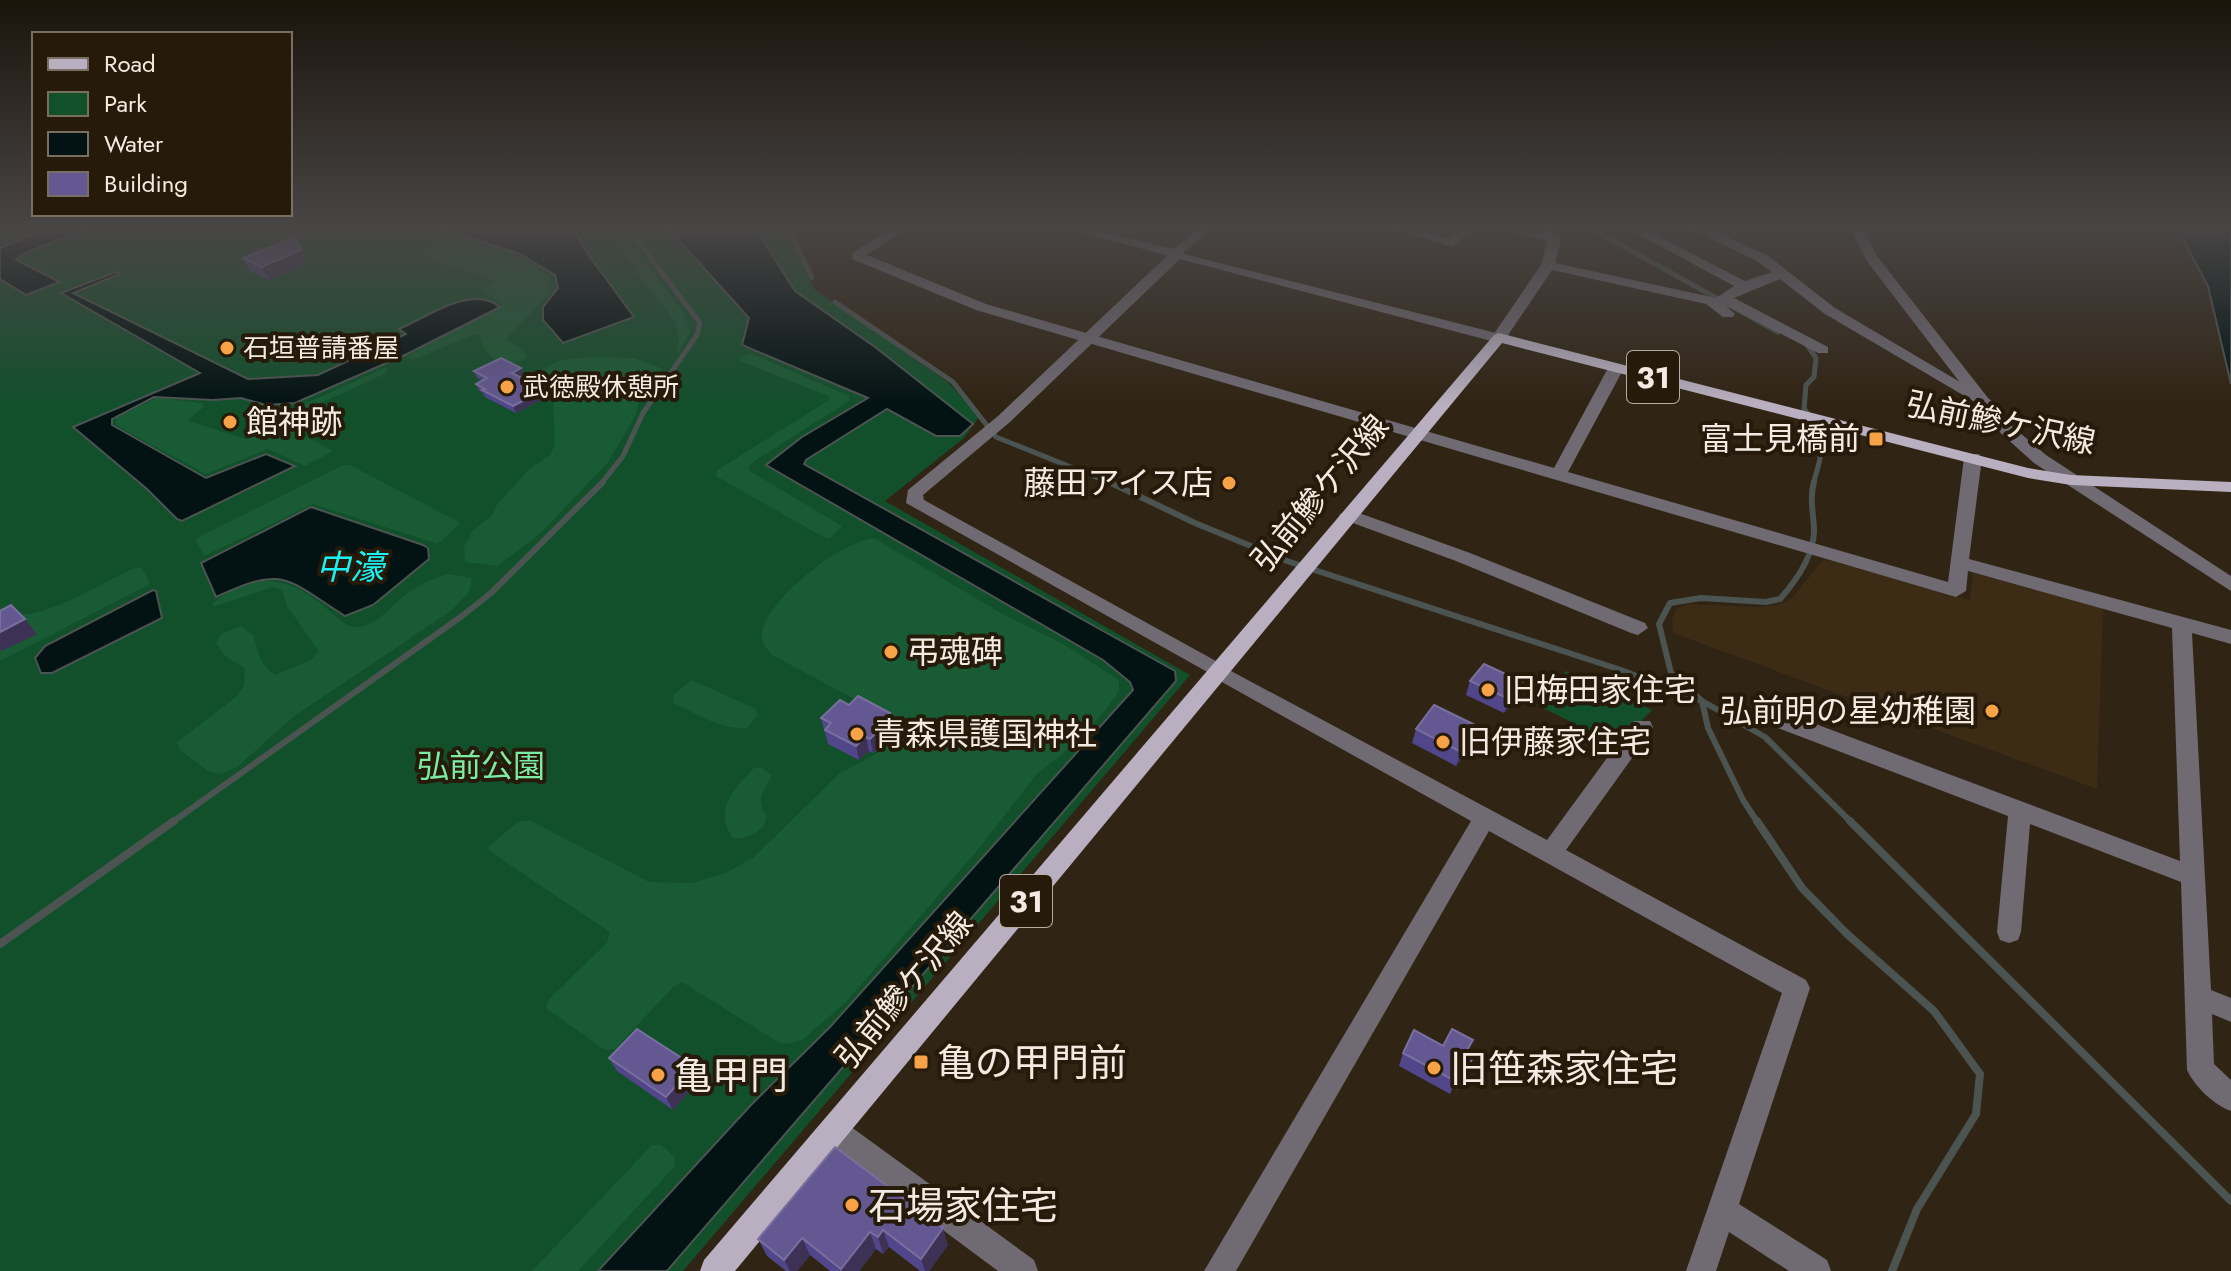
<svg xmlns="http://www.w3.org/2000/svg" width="2231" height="1271" font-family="Jost,'Noto Sans JP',sans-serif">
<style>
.built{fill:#3c2c16}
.green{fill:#12502c}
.forest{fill:#195b34}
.water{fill:#031313;stroke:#4b5451;stroke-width:2}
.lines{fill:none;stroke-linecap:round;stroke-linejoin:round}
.stream-far2{stroke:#4b5451;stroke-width:5}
.stream-far1{stroke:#4b5451;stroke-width:6}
.stream{stroke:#4b5451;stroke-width:8}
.minor{fill:#706a73;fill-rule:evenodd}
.tertiary{fill:#706a73;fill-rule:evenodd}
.primary{fill:#b9afc0;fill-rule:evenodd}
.wall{fill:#514689}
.shaded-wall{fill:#3d3156}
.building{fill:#635892;stroke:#796f9e;stroke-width:2}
.poi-dot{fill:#f5a346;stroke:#261a0b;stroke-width:3}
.labels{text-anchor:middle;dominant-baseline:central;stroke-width:8;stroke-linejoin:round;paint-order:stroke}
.far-poi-label{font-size:26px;fill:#f3ebe1;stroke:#261a0b;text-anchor:start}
.shield{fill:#261a0b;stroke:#b6aca1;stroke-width:2}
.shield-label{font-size:30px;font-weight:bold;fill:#f3ebe1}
.poi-label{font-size:32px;fill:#f3ebe1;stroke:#261a0b;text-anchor:start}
.street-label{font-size:32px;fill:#f3ebe1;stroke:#261a0b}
.park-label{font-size:32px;fill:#7deca3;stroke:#261a0b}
.water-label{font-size:34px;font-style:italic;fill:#1af1f4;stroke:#261a0b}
.near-poi-label{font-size:38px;fill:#f3ebe1;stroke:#261a0b;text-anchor:start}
</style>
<rect width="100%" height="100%" fill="#302414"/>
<!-- built -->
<path class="built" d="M 1824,559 L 1970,600 L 1973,573 L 2103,608 L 2097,789 L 1673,633 L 1672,620 L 1676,609 L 1690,604 L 1755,607 L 1778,605 L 1792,598 Z"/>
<!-- green -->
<path class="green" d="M 0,228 L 782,228 L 789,235 L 814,289 L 949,383 L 979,417 L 964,438 L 885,501 L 1190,675 L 683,1271 L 0,1271 Z
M 1566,671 L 1652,710 L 1618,745 L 1537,705 Z"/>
<!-- forest -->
<path class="forest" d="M 608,228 L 619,228 L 684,313 L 690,332 L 677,354 L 679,336 L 675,322 L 618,248 Z
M 447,243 C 490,241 515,251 549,277 L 552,289 L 548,295 L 506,339 L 524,351 L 527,358 C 506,371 484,359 480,335 L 475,334 L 413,360 L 406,357 L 502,306 L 502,302 L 483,292 L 492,281 C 473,271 439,268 425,254 L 431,248 Z
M 750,353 L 849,396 L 849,401 L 750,464 L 748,470 L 842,526 L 830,538 L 825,538 L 716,476 L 717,470 L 829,400 L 828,396 L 740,361 L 739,358 Z
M 590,357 L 634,358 L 661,368 L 662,374 L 639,403 L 635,416 L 608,462 L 542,532 L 497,566 L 465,562 L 464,546 L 473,531 L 492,515 L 496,506 L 528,470 L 550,455 L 555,445 L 553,399 L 531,379 L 533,374 L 561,360 Z
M 387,367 L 386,373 L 306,410 L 295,408 Z
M 157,398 L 202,403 L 204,407 L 191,417 L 189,421 L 245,439 L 283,424 L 333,451 L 305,466 L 268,449 L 206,474 L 116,425 L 116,418 Z
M 344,465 L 350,465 L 459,522 L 458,525 L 438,544 L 313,504 L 204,556 L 196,540 L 200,536 Z
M 874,538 L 1006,616 L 1063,644 L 1119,680 L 1119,691 L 1104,712 L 1072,746 L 1036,775 L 976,852 L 846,1002 L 802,1040 L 787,1044 L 778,1042 L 682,982 L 674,986 L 615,1049 L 605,1050 L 546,1008 L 549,999 L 607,943 L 610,932 L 488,850 L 489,846 L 518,822 L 529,820 L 649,882 L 691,883 L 726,873 L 754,857 L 839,774 L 881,751 L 893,738 L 896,730 L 890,718 L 772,655 C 767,649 760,642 762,633 C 768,598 840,542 874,538 Z
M 134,568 L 141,568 L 150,582 L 148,585 L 0,661 L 0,614 C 41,623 96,586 134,568 Z
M 447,574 L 472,578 L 469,592 L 452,610 L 293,717 L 237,767 L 220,774 L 208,771 L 180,750 L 177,742 L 236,697 L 244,686 L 245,669 L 224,655 L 216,643 L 221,634 L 241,626 L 254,636 C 257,652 261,666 275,675 L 311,660 L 319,651 L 287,606 L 282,590 L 273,587 L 213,607 L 212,604 C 257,567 291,577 332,613 C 341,620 346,628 358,627 C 376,626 390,607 403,597 C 417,586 431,579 447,574 Z
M 692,680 L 756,709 L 758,715 L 747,728 C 719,729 698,715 674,703 L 673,695 Z
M 754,768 L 762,768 L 772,775 C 764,791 754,799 767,816 C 765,831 748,840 733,838 C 712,811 735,788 754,768 Z
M 652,1145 L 661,1145 L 674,1156 L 675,1166 L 578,1271 L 532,1271 Z"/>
<!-- water -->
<path class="water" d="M 52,228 L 89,228 L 22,254 L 16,260 L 60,282 L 26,295 L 0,279 L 0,248 Z
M 438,228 L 573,228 L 590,257 L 634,317 L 563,343 L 543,320 L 543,307 L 558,288 L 555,275 L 518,253 Z
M 668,228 L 755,228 L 795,291 L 875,347 L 973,424 L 960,436 L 936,436 L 887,409 L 806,460 L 804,464 L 1175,671 L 1176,681 L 667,1271 L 598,1271 L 751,1105 L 830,1027 L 1133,690 L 1130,682 L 1103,660 L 766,465 L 802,437 L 868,398 L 742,345 L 749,318 Z
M 2177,228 L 2231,228 L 2231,384 L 2208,286 Z
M 116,272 L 120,274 L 73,293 L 248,379 L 318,375 L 406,334 L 399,329 C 428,317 471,284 500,307 L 407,354 L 295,403 L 266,405 L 241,398 L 213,400 L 154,397 L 112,419 L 112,425 L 206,478 L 266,454 L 295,466 L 182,521 L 177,519 L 147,489 L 73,427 L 200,373 L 61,293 Z
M 311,507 L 423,545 L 428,548 L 429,559 L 373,605 L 345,616 C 285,578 284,565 216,597 L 201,563 Z
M 153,590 L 156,591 L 162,618 L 52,673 L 41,673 L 35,658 L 45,646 Z"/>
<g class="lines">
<!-- stream-far2 -->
<path class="stream-far2" d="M 784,228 L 791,234 L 812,278
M 1590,228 L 1778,332
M 835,302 L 953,382 L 996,437 L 1113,484
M 1807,345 L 1816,358 L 1814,377 L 1806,385 L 1804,409 C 1828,436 1823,451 1813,484
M 601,484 L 623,456 L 643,413 L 697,335 L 700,323 L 628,228"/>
<!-- stream-far1 -->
<path class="stream-far1" d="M 1109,482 L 1195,523 L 1287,561 L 1621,670 L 1702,701 L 1765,737 L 1852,823
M 171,823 L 462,616 L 491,593 L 603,482
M 1758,823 L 1743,800 L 1708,728 L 1702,701 L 1671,673 L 1659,624 L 1670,603 L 1701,598 L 1766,602 L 1780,599 C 1796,581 1813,558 1814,532 C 1814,515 1809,499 1814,482"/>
<!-- stream -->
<path class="stream" d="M 1757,821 L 1802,888 L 1847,934 L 1934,1011 L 1980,1074 L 1976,1114 L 1917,1209 L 1892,1271
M 1850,821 L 2231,1201
M 0,944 L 174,821"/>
<!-- minor -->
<path class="minor" d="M 893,228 L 908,228 L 867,255 L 986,304 L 1554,468 L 1608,368 L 1616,363 L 1621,365 L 1624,368 L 1568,472 L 1948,582 L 1964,458 L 1967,454 L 1979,454 L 1982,458 L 1969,559 L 2231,630 L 2231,644 L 2192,633 L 2211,990 L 2231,998 L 2231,1022 L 2212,1014 L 2214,1064 L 2231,1080 L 2231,1111 C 2214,1105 2195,1087 2187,1070 L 2181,882 L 2030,824 L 2021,932 L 2018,940 L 2009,943 L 2000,940 L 1997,932 L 2008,816 L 1773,726 L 1770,720 L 1773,714 L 1789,714 L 2180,861 L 2172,628 L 1968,571 L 1966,591 L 1956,597 L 976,310 L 852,259 L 852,253 Z
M 1064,228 L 1085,228 L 1174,249 L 1199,228 L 1213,228 L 1177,258 Z
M 1392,228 L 1412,228 L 1449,238 L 1460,228 L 1474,228 L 1452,247 Z
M 1509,228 L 1544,232 L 1542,228 L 1554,228 L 1561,239 L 1555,263 L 1716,298 L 1734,286 L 1627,228 L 1642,228 L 1745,281 L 1772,272 L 1757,261 L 1690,228 L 1707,228 L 1767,255 L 1835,308 L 1994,402 L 1986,407 L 1980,405 L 1825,314 L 1780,279 L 1734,298 L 1828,347 L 1828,353 L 1818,353 L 1725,305 L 1735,314 L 1733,317 L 1723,317 L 1706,304 L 1552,270 L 1504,341 L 1494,341 L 1491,338 L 1541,265 L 1547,241 L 1510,231 Z
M 1348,509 L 1470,553 L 1645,623 L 1648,628 L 1638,635 L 1631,633 L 1456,561 L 1342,519 L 1339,515 Z
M 1218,664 L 1547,840 L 1634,721 L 1650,721 L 1653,727 L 1650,733 L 1566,850 L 1806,980 L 1810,988 L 1739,1204 L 1827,1260 L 1831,1271 L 1789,1271 L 1729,1232 L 1716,1271 L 1686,1271 L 1782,993 L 1489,831 L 1236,1271 L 1204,1271 L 1471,821 L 1211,676 L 1208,671 L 1211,666 Z
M 833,1117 L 843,1121 L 1034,1260 L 1038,1271 L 998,1271 L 823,1141 L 819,1131 L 823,1121 Z"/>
<!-- tertiary -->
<path class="tertiary" d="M 1851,228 L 1863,228 L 1877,256 L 2006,421 L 2046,455 L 2231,576 L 2231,591 L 2034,463 L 1994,427 L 1866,260 Z
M 1172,251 L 1504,335 L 1507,338 L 1499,343 L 1180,259 L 1010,422 L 923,495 L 924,500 L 1225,666 L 1228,671 L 1225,676 L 1218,678 L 906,503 L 908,490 L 998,416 Z"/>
<!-- primary -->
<path class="primary" d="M 1499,333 L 2028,468 L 2071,475 L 2231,482 L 2231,492 L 2071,485 L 2028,478 L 1502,343 L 735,1271 L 700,1271 L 704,1260 L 1494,335 Z"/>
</g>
<!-- wall -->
<path class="wall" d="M 243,258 L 307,263 L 269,280 L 250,271 Z
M 474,371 L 523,375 L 519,377 L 547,397 L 516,413 L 485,397 L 483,393 L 479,390 L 476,384 L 482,380 L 477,378 Z
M 1470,681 L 1523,682 L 1518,697 L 1504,713 L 1466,695 Z
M 821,718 L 893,727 L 887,733 L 888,738 L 873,753 L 869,751 L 859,760 L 828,744 Z
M 1416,729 L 1475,741 L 1456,766 L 1412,743 Z
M 1443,1046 L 1468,1053 L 1469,1069 L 1457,1090 L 1453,1087 L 1450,1094 L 1399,1066 L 1403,1053 Z
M 609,1058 L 700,1079 L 673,1110 L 617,1071 Z
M 835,1147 L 948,1245 L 929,1271 L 920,1271 L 889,1247 L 883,1254 L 876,1249 L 859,1271 L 830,1271 L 810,1255 L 797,1271 L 786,1271 L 767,1256 L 758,1239 Z"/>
<!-- shaded-wall -->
<path class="shaded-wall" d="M 295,237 L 307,263 L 269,280 L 262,267 Z
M 521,368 L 523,375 L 514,379 L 512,373 Z
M 544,390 L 547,397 L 516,413 L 513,406 Z
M 25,619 L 37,634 L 2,651 L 0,649 L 0,632 Z
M 1523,682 L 1518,697 L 1504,713 L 1509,699 Z
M 890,713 L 893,727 L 887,733 L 888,738 L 873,753 L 870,739 L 880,722 Z
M 1479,727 L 1475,741 L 1456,766 L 1461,752 Z
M 866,737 L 869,751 L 859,760 L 856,746 Z
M 1474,1056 L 1469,1069 L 1457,1090 L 1462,1077 Z
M 694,1066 L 700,1079 L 673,1110 L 666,1097 Z
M 943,1228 L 948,1245 L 929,1271 L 925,1271 L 921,1259 Z
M 883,1230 L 889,1247 L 883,1254 L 878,1237 Z
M 870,1232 L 876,1249 L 859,1271 L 842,1271 L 841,1269 Z
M 802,1238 L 810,1255 L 797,1271 L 790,1271 L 784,1260 Z"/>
<!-- building -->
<path class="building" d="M 295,237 L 301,250 L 262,267 L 243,258 Z
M 501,358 L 521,368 L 512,373 L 544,390 L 513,406 L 482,390 L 485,389 L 476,384 L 487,378 L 474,371 Z
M 11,605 L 25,619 L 0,632 L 0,611 Z
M 1484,664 L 1523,682 L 1509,699 L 1470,681 Z
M 858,696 L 890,713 L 880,722 L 885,724 L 870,739 L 866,737 L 856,746 L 825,730 L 831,723 L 821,718 L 840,700 L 849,705 Z
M 1434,705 L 1479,727 L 1461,752 L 1416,729 Z
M 637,1029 L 694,1066 L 666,1097 L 609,1058 Z
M 1452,1029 L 1473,1040 L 1466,1052 L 1474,1056 L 1462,1077 L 1458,1075 L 1455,1081 L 1403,1053 L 1414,1030 L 1443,1046 Z
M 835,1147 L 943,1228 L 921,1259 L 883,1230 L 878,1237 L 870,1232 L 841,1269 L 802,1238 L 784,1260 L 758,1239 Z"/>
<!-- sky -->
<linearGradient id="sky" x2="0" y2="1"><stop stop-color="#1a140b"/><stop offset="0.56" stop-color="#484545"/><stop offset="1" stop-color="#484545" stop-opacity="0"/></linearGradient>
<rect width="2231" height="405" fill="url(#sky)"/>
<!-- markers -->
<g class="poi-dot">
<circle cx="227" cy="348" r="8"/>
<circle cx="507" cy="387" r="8"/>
<circle cx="230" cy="422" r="8"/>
<rect x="1868" y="431" width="16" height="16" rx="4"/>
<circle cx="1229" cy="483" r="8"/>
<circle cx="891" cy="652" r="8"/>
<circle cx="1488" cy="690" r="8"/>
<circle cx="1992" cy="711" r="8"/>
<circle cx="857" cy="734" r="8"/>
<circle cx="1443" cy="742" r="8"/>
<rect x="913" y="1054" width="16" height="16" rx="4"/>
<circle cx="1434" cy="1068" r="8"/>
<circle cx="658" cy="1075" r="8"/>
<circle cx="852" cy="1205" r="8"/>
</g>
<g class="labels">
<!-- far-poi labels -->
<g class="far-poi-label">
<text x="243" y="348">石垣普請番屋</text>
<text x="523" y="387">武徳殿休憩所</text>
</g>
<!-- shield labels -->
<g class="shield">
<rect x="1627" y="351" width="52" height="52" rx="6"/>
<rect x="1000" y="875" width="52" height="52" rx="6"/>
</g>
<g class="shield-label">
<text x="1653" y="377">31</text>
<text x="1026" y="901">31</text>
</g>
<!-- poi labels -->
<g class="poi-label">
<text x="246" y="422">館神跡</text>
<text x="1860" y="439" text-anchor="end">富士見橋前</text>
<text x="1213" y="483" text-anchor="end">藤田アイス店</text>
<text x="907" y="652">弔魂碑</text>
<text x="1504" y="690">旧梅田家住宅</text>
<text x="1976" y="711" text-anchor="end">弘前明の星幼稚園</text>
<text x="873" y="734">青森県護国神社</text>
<text x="1459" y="742">旧伊藤家住宅</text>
</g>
<!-- street labels -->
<g class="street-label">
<text transform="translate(2001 423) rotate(12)">弘前鰺ケ沢線</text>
<text transform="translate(1320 493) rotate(-50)">弘前鰺ケ沢線</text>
<text transform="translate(904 990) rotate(-50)">弘前鰺ケ沢線</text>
</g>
<!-- park labels -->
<g class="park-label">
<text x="481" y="766">弘前公園</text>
</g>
<!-- water labels -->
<g class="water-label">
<text x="350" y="567">中濠</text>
</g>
<!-- near-poi labels -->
<g class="near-poi-label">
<text x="937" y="1062">亀の甲門前</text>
<text x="1450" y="1068">旧笹森家住宅</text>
<text x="674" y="1075">亀甲門</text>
<text x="868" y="1205">石場家住宅</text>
</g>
</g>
<!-- legend -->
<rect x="32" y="32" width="260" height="184" fill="#261a0b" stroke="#786e61" stroke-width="2"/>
<rect x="48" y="58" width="40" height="12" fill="#b9afc0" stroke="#786e61" stroke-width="2"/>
<text x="104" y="72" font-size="24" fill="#f3ebe1">Road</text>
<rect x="48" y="92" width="40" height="24" fill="#12502c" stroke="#786e61" stroke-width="2"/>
<text x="104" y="112" font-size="24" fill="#f3ebe1">Park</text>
<rect x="48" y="132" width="40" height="24" fill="#031313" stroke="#786e61" stroke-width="2"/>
<text x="104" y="152" font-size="24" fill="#f3ebe1">Water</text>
<rect x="48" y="172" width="40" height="24" fill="#635892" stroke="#786e61" stroke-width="2"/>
<text x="104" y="192" font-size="24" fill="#f3ebe1">Building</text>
</svg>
